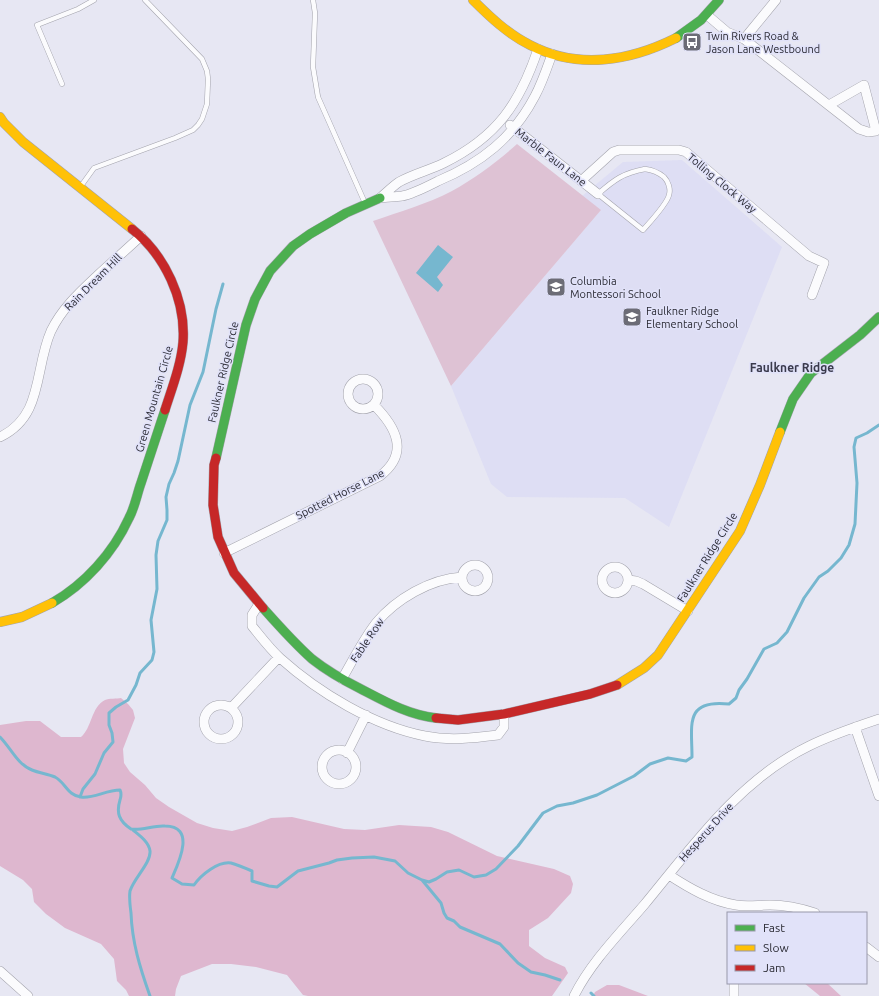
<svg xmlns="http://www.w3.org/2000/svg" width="879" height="996" font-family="Ubuntu,sans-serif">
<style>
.built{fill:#dedef4}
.green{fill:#dec2d4}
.forest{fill:#deb7cf}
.water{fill:#76b7cf}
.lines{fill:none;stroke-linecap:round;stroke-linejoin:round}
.stream{stroke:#76b7cf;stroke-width:3}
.lane-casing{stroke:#a3a3ac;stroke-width:5.5}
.street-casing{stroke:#a3a3ac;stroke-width:10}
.fast-casing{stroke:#a3a3ac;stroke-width:10}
.slow-casing{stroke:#a3a3ac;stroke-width:10}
.jam-casing{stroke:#a3a3ac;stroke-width:10}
.lane{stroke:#fbfbfd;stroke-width:4.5}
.street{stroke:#fbfbfd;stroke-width:9}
.fast{stroke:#4caf50;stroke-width:9}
.slow{stroke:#ffc107;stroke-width:9}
.jam{stroke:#c62828;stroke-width:9}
.labels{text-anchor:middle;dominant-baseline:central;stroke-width:3;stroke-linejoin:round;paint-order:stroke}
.poi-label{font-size:11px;fill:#2a2a33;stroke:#e1e2f9;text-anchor:start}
.street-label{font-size:11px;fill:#2a2a33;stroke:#e1e2f9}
.neighbourhood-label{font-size:12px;font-weight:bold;fill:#3a3a4c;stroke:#e1e2f9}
</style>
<rect width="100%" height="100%" fill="#e7e7f3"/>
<!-- built -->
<path class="built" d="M 682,160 L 782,247 L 669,527 L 625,498 L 507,497 L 491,484 L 451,386 L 600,211 L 582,196 L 623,162 Z"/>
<!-- green -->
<path class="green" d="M 517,144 L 601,210 L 451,386 L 373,221 C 399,212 427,204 452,191 C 475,178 497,162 517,144 Z"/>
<!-- forest -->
<path class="forest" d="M 121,698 L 128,704 L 133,710 L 135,718 L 123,749 L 124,763 L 130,772 L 145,785 L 156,798 L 169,807 L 197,823 L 213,828 L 232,831 L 247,827 L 271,818 L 292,817 L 344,829 L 365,830 L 399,825 L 431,827 L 448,832 L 497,856 L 554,869 L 570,876 L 573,884 L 571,893 L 548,918 L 529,930 L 529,946 L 545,958 L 565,967 L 568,973 L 552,996 L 308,996 L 303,995 L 287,975 L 256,967 L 231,964 L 212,964 L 181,976 L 176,989 L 175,996 L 129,996 L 126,990 L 117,981 L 114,959 L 101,944 L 65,928 L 46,914 L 34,902 L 32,889 L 23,880 L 0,866 L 0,725 L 26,721 L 40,721 L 61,737 L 81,737 C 92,728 91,707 105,700 C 109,698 117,699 121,698 Z
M 804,983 L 827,983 L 841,996 L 820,996 Z
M 607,985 L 619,985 L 648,996 L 593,996 L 595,992 Z"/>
<!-- water -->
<path class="water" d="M 438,245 L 453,257 L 437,277 L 443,285 L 438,292 L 416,273 Z"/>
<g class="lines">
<!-- stream -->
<path class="stream" d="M 0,737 C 11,748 17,764 32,770 C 39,773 48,774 55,777 C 65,782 68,796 81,797 C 93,799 106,790 120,790 C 122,794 121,796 120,800 C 116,813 119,821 131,829 C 141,831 154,825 165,826 C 196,826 179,862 172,878 L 182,884 L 194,885 C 201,875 218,861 231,863 C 238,865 245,868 252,871 L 252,881 L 269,886 L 277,887 L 298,871 L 329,863 L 337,860 L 352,858 L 374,857 L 395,861 L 408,873 L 422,880 L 429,882 L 436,879 L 447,872 L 459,870 L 474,877 L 486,875 L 496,869 L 518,846 L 543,813 L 557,806 L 573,803 L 597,795 L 634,776 L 650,764 L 668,758 L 686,761 L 692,757 C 692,725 684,699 729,704 L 736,698 L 739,690 L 747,679 L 764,649 L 777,643 L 787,632 L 804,598 L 819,577 L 828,571 L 841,558 L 849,545 L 855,524 L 857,483 L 854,447 L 856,438 L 867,433 L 879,425
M 80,797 L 83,789 L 95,774 L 104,753 L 113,742 L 112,733 L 109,725 L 109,713 L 116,707 L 128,700 L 136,685 L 140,673 L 152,660 L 154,652 L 151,620 L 157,589 L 156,555 L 158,541 L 167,520 L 167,510 L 166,497 L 169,484 L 174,473 L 178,461 L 190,405 L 203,372 L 216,309 L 223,284
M 133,830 C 139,835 149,842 150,851 C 151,863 134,878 130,891 C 129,898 130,906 131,913 C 132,942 140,968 150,996
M 422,880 L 441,903 L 444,913 L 447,918 L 454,921 L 460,927 L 500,944 L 518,963 L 531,972 L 545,975 L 560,980
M 591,993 L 594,996"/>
<!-- lane casing -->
<g class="lane-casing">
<path id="lane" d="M 313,0 L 315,13 L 313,67 L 318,97 L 365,203
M 62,84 L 37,25 L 78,9 L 94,0
M 645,169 C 653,170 658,172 664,177 C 668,181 671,189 669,195 C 667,204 650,222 643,230 L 598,194 C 614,180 623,173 645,169 Z
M 81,186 L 94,168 L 175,138 L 193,130 L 198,125 L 202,119 L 207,104 L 208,79 L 207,71 L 202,59 L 145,0"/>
</g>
<!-- street casing -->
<g class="street-casing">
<path id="street" d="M 707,15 L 727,32 L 744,39 L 859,129 L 868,132 L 876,131 L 864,85 L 829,105
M 744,39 L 776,0
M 538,49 C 520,103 497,137 444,163 C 430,170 413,174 399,182 C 393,186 386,193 380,198 C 387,197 395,197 402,196 C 413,194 428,186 438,181 C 481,163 513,138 535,96 C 542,83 547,68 552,54
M 510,125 L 598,194
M 581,181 L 613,152 L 619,150 L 679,150 L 686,152 L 809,256 L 824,263 L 812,295
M348 394a15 15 0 1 1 30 0a15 15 0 1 1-30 0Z
M 0,437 C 44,416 34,369 51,331 C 62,308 80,292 98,275 C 112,262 127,249 141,236
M 224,553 L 380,476 C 410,453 396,427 374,405
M462 578a13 13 0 1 1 26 0a13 13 0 1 1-26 0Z
M602 580a13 13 0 1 1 26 0a13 13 0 1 1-26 0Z
M 628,580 L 636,581 L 643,584 L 688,611
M 259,604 L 252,615 L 252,626 C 261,637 270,649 280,658 C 319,693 374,726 425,736 C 450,741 474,738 498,735 L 504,727 L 504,714
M 342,679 C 353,660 363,640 376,623 C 396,599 430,579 462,577
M204 722a17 17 0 1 1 34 0a17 17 0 1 1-34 0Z
M 231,708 L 279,657
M 855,727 L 879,796
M322 767a17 17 0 1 1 34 0a17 17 0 1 1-34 0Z
M 347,753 L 366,715
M 669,875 C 689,888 711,901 736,905 C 747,907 758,905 770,905 C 785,905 800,908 815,913
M 866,947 L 879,957
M 0,971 L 28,996
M 734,983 L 734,996
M 574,996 C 591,962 620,933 644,905 C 692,847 739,780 809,746 C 831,735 855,727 879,719"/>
</g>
<!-- fast casing -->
<g class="fast-casing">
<path id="fast" d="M 676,38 L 701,20 L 719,0
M 780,432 L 793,399 L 811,373 L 860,335 L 879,317
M 216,458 L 246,325 L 255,299 L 270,271 L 293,246 L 310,234 L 346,213 L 380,198
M 52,603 C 85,584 113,553 129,518 C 135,507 137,494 141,483 C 149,459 157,434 165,410
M 263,608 C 279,626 294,643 312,659 C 326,670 343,680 359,688 C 384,701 408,715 436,718"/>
</g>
<!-- slow casing -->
<g class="slow-casing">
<path id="slow" d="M 473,0 C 490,17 508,34 530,45 C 578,70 630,61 676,38
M 0,117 L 4,123 L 23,142 L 132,229
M 0,622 L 22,617 L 52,603
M 617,685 L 644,668 L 658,655 L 740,531 L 760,485 L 780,432"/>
</g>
<!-- jam casing -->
<g class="jam-casing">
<path id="jam" d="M 132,229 C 165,255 186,300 183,342 C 181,365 172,388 165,410
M 216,458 L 214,465 L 213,505 L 218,537 L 234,573 L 263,608
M 436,718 L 458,720 L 504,714 L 590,694 L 617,685"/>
</g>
<!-- lane -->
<use href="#lane" class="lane"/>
<!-- street -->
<use href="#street" class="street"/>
<!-- fast -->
<use href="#fast" class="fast"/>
<!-- slow -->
<use href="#slow" class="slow"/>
<!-- jam -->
<use href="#jam" class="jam"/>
</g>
<!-- icons -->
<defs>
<g id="bus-square" transform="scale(1)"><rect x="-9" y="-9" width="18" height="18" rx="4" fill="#6c6c76" stroke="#e1e2f9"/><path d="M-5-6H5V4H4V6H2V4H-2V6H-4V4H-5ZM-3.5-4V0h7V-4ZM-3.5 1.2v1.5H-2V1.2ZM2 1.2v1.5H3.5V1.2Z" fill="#fff"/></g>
<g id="school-square" transform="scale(1)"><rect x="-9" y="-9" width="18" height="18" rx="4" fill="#6c6c76" stroke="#e1e2f9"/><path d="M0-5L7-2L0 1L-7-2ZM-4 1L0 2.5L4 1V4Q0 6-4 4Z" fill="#fff"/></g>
</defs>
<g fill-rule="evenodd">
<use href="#bus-square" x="692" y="42"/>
<use href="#school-square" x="556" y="287"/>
<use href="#school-square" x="632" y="317"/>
</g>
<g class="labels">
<!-- poi labels -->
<g class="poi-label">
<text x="706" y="36">Twin Rivers Road &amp;<tspan x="706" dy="13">Jason Lane Westbound</tspan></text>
<text x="570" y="281">Columbia<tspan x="570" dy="13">Montessori School</tspan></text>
<text x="646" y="311">Faulkner Ridge<tspan x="646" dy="13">Elementary School</tspan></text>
</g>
<!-- street labels -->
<g class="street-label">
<text transform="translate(551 157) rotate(38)">Marble Faun Lane</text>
<text transform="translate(722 183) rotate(40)">Tolling Clock Way</text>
<text transform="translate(93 282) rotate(-45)">Rain Dream Hill</text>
<text transform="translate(223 372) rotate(-77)">Faulkner Ridge Circle</text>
<text transform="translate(154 399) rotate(-74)">Green Mountain Circle</text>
<text transform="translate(340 494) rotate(-27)">Spotted Horse Lane</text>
<text transform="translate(707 557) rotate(-58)">Faulkner Ridge Circle</text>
<text transform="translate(367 640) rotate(-56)">Fable Row</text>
<text transform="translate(706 832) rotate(-48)">Hesperus Drive</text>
</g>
<!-- neighbourhood labels -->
<g class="neighbourhood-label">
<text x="792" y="367">Faulkner Ridge</text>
</g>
</g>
<!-- legend -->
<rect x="727" y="912" width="140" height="72" fill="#e1e2f9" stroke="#9898aa"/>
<rect x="735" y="925" width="20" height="6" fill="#4caf50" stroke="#9898aa"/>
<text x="763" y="932" font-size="12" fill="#2a2a33">Fast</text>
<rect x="735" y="945" width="20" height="6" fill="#ffc107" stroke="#9898aa"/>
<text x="763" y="952" font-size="12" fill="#2a2a33">Slow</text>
<rect x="735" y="965" width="20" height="6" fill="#c62828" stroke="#9898aa"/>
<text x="763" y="972" font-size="12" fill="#2a2a33">Jam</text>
</svg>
